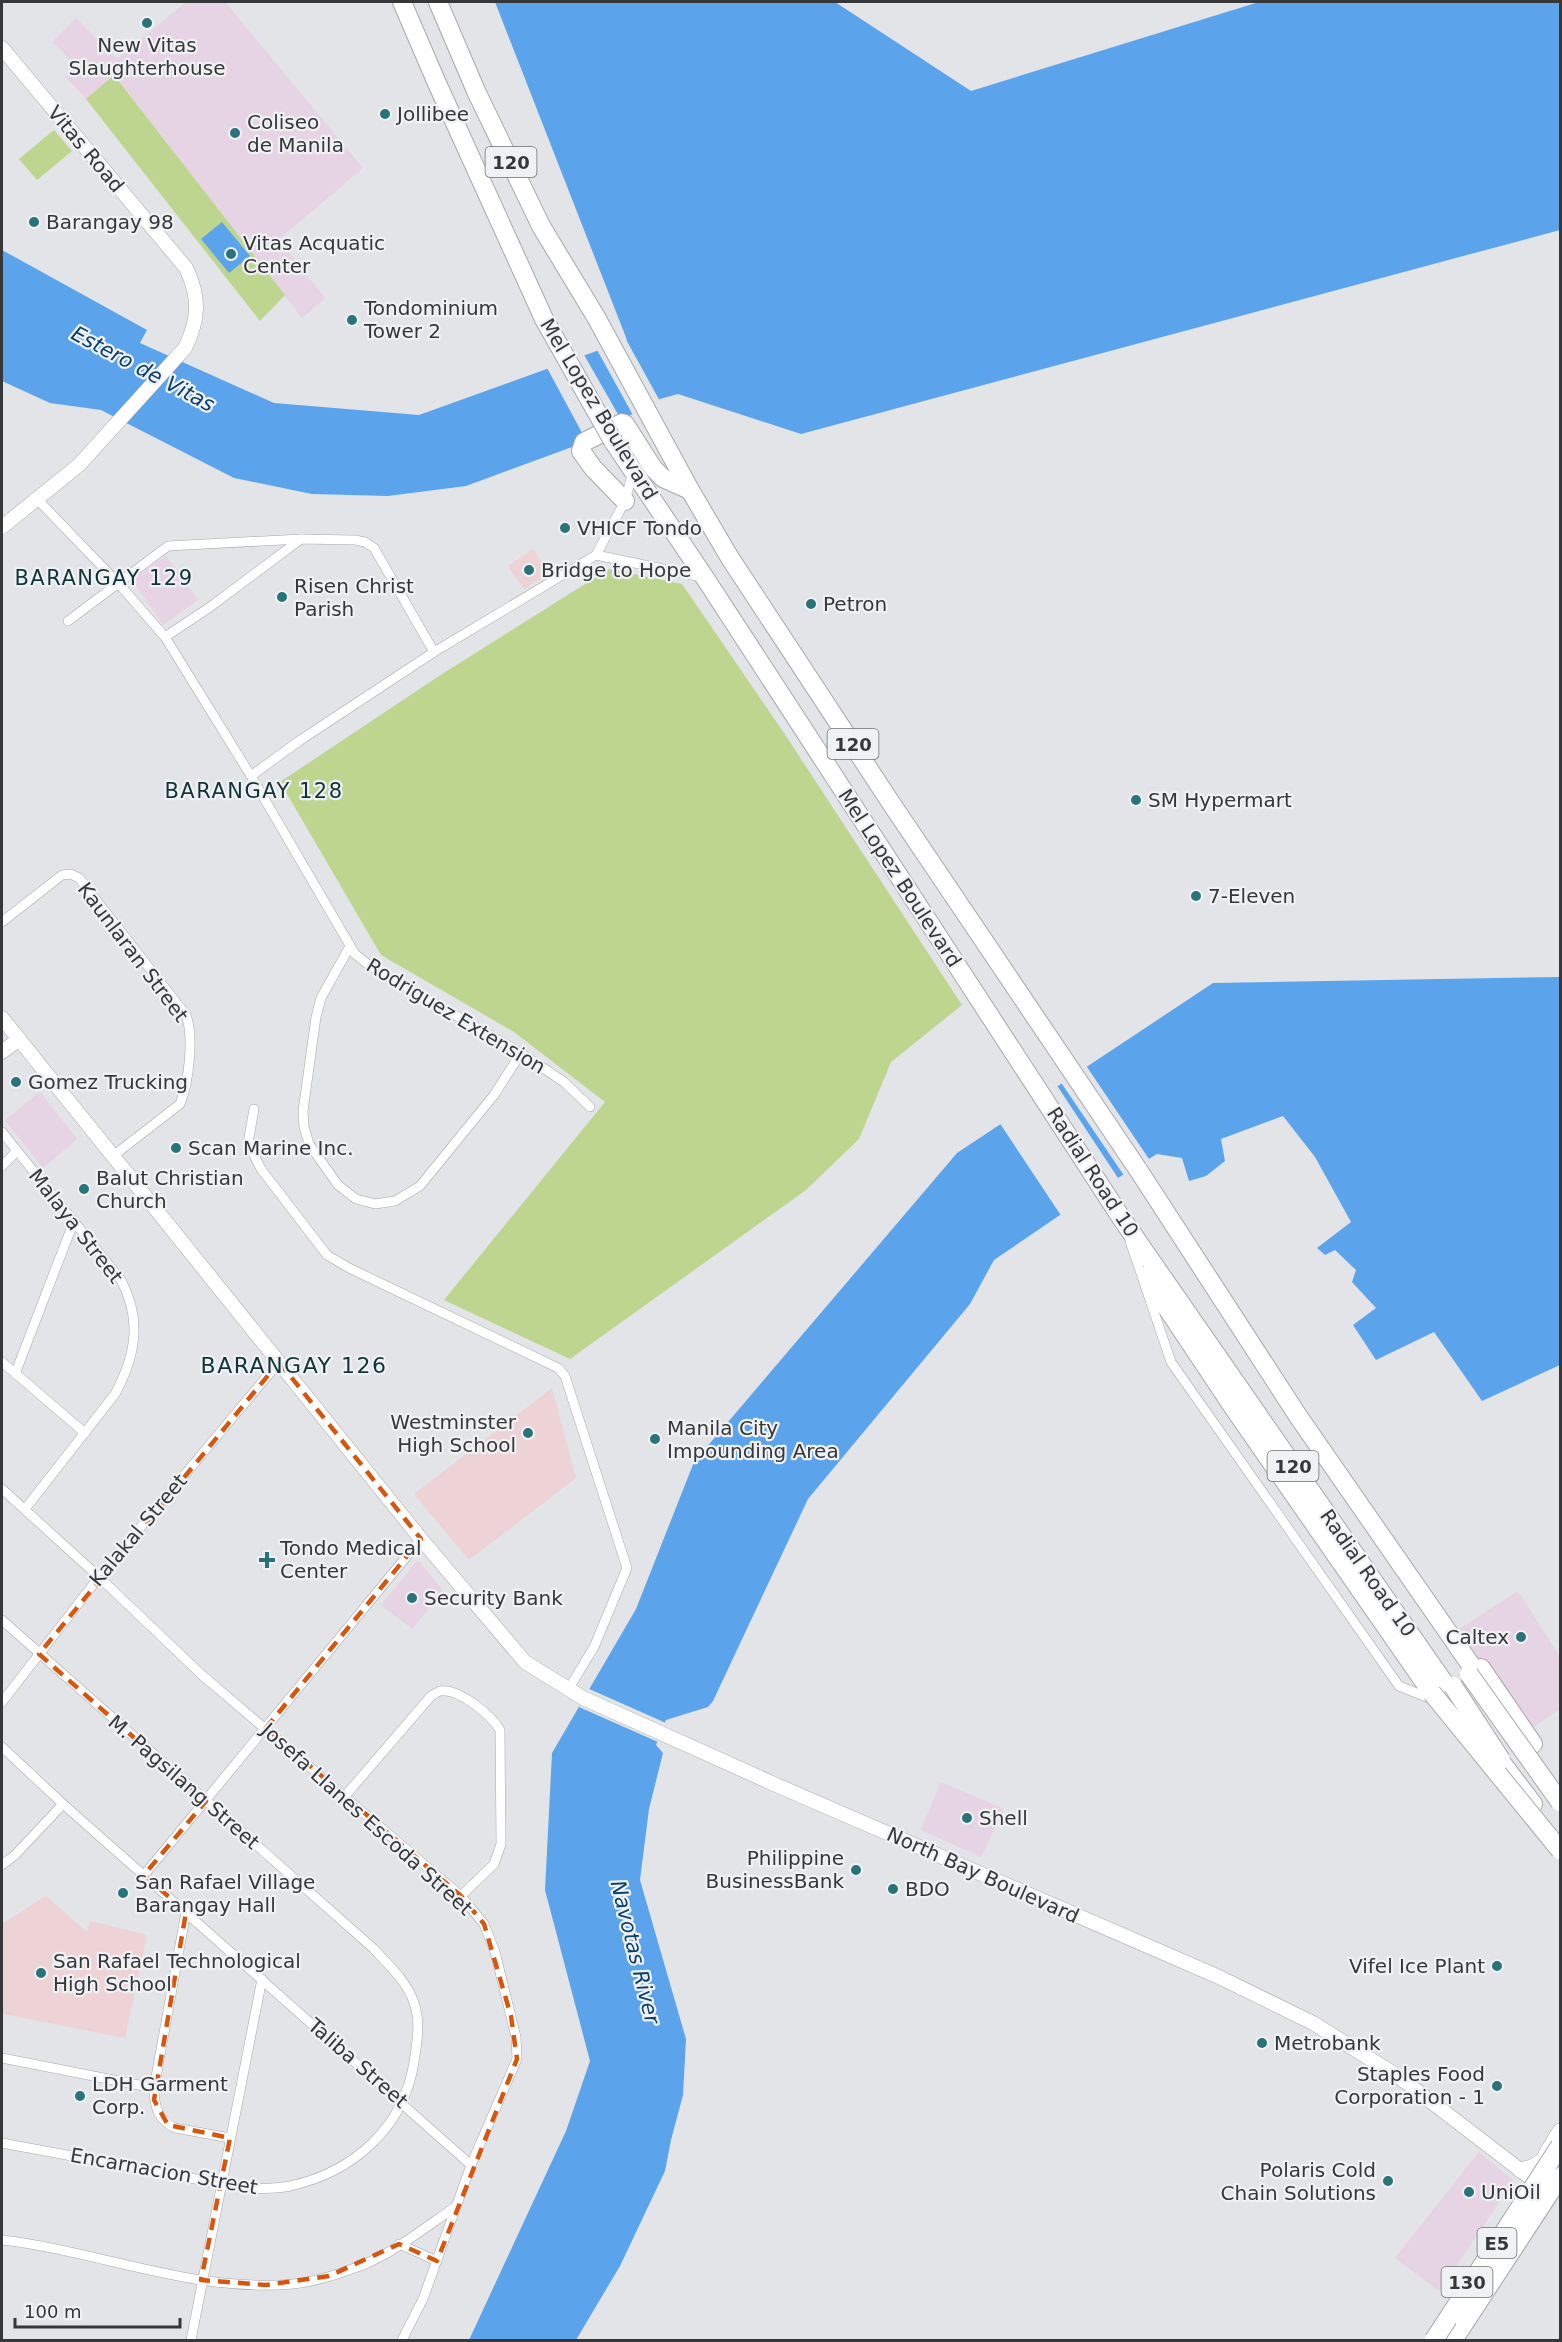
<svg xmlns="http://www.w3.org/2000/svg" width="1562" height="2342" font-family="'DejaVu Sans',sans-serif">
	<style>
		.commercial { fill: #e6d3e3 }
		.education { fill: #edd2d6 }
		.green { fill: #bed58f }
		.water { fill: #5ba4eb }
		.pier { fill: #e2e4e7 }
		.lines { fill: none; stroke-linecap: round; stroke-linejoin: round }
		.street-casing { stroke: #a6a7ab; stroke-width: 10 }
		.secondary-casing { stroke: #a6a7ab; stroke-width: 15 }
		.primary-casing { stroke: #a6a7ab; stroke-width: 16 }
		.highway-casing { stroke: #a6a7ab; stroke-width: 20 }
		.street { stroke: #fff; stroke-width: 9 }
		.secondary { stroke: #fff; stroke-width: 14 }
		.primary { stroke: #fff; stroke-width: 15 }
		.highway { stroke: #fff; stroke-width: 18 }
		.highway-bridge-casing { stroke: #a6a7ab; stroke-width: 20; stroke-linecap: butt }
		.highway-bridge { stroke: #fff; stroke-width: 18 }
		.marked { fill: none; stroke: #d65610; stroke-width: 4.5; stroke-dasharray: 12 8; stroke-linejoin: round }
		.poi-dot { fill: #2a7479; stroke: #eff1f4; stroke-width: 2 }
		.labels { text-anchor: middle; dominant-baseline: central; stroke-width: 4.5; stroke-linejoin: round; paint-order: stroke }
		.shield { fill: #eff1f4; stroke: #6e6f70; stroke-width: 1.5 }
		.shield-label { font-size: 18px; font-weight: bold; fill: #363738 }
		.poi-label { font-size: 20px; fill: #363738; stroke: #eff1f4; text-anchor: start }
		.street-label { font-size: 20px; fill: #363738; stroke: #eff1f4 }
		.water-label { font-size: 21px; font-style: italic; fill: #0a416f; stroke: #eff1f4 }
		.neighbourhood-label { font-size: 21px; letter-spacing: 1.5px; fill: #113437; stroke: #eff1f4 }
		.quarter-label { font-size: 22px; letter-spacing: 1.5px; fill: #113437; stroke: #eff1f4 }
	</style>
	<rect width="100%" height="100%" fill="#e2e4e7"/>
	<!-- commercial -->
	<g class="commercial">
		<polygon points="186,2 225,2 363,168 279,239 325,298 302,318 115,75 86,99 65,76 77,66 52,42 76,18 117,59"/>
		<polygon points="166,556 198,600 163,625 132,580"/>
		<polygon points="40,1092 77,1139 43,1168 5,1120"/>
		<polygon points="418,1560 443,1591 412,1629 381,1605"/>
		<polygon points="1518,1591 1560,1657 1560,1709 1525,1733 1456,1631"/>
		<polygon points="941,1782 1004,1809 981,1857 921,1830"/>
		<polygon points="1479,2152 1514,2181 1439,2291 1395,2258"/>
	</g>
	<!-- education -->
	<g class="education">
		<polygon points="533,549 549,574 524,589 508,566"/>
		<polygon points="552,1388 576,1478 469,1560 414,1494"/>
		<polygon points="46,1896 87,1932 90,1921 147,1935 125,2038 4,2014 2,2016 2,1924"/>
	</g>
	<!-- green -->
	<g class="green">
		<polygon points="114,75 285,295 260,321 86,99"/>
		<polygon points="54,130 72,151 37,180 19,159"/>
		<polygon points="609,569 682,584 784,733 962,1005 891,1062 859,1139 806,1190 570,1359 444,1300 605,1102 514,1032 381,955 280,782 439,676"/>
	</g>
	<!-- water -->
	<g class="water">
		<polygon points="495,2 835,2 971,91 1259,2 1560,2 1560,230 801,434 678,394 660,399 572,447 466,486 388,496 312,494 234,478 101,410 50,403 2,381 2,250 147,330 140,343 274,403 419,415 627,340"/>
		<polygon points="222,222 250,256 229,273 201,239"/>
		<polygon points="1560,977 1560,1365 1482,1401 1434,1332 1376,1360 1353,1325 1376,1308 1352,1282 1356,1270 1335,1250 1325,1255 1317,1248 1351,1222 1315,1157 1283,1116 1221,1139 1225,1161 1206,1176 1189,1181 1182,1158 1157,1154 1082,1200 994,1260 970,1304 808,1499 713,1701 708,1707 666,1720 656,1745 663,1753 649,1809 640,1880 686,2039 683,2095 671,2140 665,2171 620,2266 576,2340 469,2340 566,2131 590,2061 545,1890 552,1753 636,1609 694,1462 957,1153 1213,983"/>
	</g>
	<!-- pier -->
	<g class="pier">
		<polygon points="618,325 661,403 634,417 596,348 623,339"/>
		<polygon points="583,353 623,423 587,442 546,366"/>
		<polygon points="1085,1064 1151,1162 1125,1177 1060,1081"/>
		<polygon points="1056,1084 1120,1181 1062,1217 999,1122"/>
		<polygon points="587,1688 666,1723 658,1742 579,1707"/>
	</g>
	<g class="lines">
		<!-- street casing -->
		<g class="street-casing">
			<g id="street">
				<polyline points="37,499 119,584 165,637 251,776 355,954 370,966 521,1053 564,1082 590,1107"/>
				<polyline points="596,555 702,577"/>
				<polyline points="68,621 168,546 301,539 355,540 365,542 374,548 434,652"/>
				<polyline points="165,637 210,607 301,539"/>
				<polyline points="251,776 299,741 434,652 596,555 625,501 633,472"/>
				<path d="M2,922L62,875L71,874L79,878L186,1015C194,1037 189,1082 180,1104L113,1156"/>
				<polyline points="350,946 321,998 316,1017 303,1111 304,1127 309,1144 338,1185 356,1199 375,1204 395,1201 420,1186 494,1095 521,1053"/>
				<polyline points="254,1109 248,1143 261,1169 327,1255 349,1268 558,1368 565,1376 627,1568 594,1647 568,1690"/>
				<path d="M2,1132L121,1280C142,1320 136,1355 115,1394L25,1509"/>
				<polyline points="2,1166 17,1151"/>
				<polyline points="1130,1241 1171,1362 1399,1686 1434,1700"/>
				<polyline points="2,1362 85,1433"/>
				<polyline points="15,1374 74,1221"/>
				<polyline points="2,1489 99,1577 202,1675 461,1896 484,1924 495,1952 516,2037 517,2059 471,2165 423,2299 402,2340"/>
				<path d="M2,1620L374,1949C389,1966 407,1981 414,2003C421,2022 417,2042 414,2062C404,2127 354,2172 290,2186C277,2189 263,2188 249,2189L2,2143"/>
				<polyline points="2,1702 99,1577 279,1362"/>
				<polyline points="2,1747 63,1804 471,2165"/>
				<path d="M345,1796L431,1696C431,1696 439,1691 440,1691C459,1688 491,1715 500,1730L501,1844L494,1864L461,1896"/>
				<polyline points="2,1865 15,1855 63,1804"/>
				<polyline points="144,1875 421,1539"/>
				<path d="M186,1912L154,2088C154,2106 158,2120 175,2128L230,2138"/>
				<polyline points="2,2058 154,2088"/>
				<path d="M2,2240C98,2251 194,2293 293,2284C316,2282 341,2273 363,2265C396,2251 426,2227 455,2207"/>
				<polyline points="399,2244 437,2261"/>
				<polyline points="191,2340 262,1979"/>
			</g>
		</g>
		<!-- secondary casing -->
		<g class="secondary-casing">
			<g id="secondary">
				<path d="M2,48L186,268C200,297 199,320 185,348L79,465L2,527"/>
				<polyline points="2,1018 421,1539 525,1662 583,1698 774,1784 1219,1977 1313,2023 1399,2077 1528,2176"/>
				<polyline points="2,1052 19,1039"/>
			</g>
		</g>
		<!-- primary casing -->
		<g class="primary-casing">
			<g id="primary">
				<polyline points="1546,2154 1560,2131"/>
				<polyline points="1520,2170 1532,2167 1542,2161"/>
			</g>
		</g>
		<!-- highway casing -->
		<g class="highway-casing">
			<g id="highway">
				<polyline points="402,2 436,81 544,319"/>
				<polyline points="438,2 476,91 541,226 596,317 690,490 730,558 891,803 1139,1171 1298,1416 1484,1684"/>
				<polyline points="613,441 705,578 1122,1219 1458,1703"/>
				<polyline points="625,501 593,468 581,451 584,442 622,423 625,424 653,468 663,478 690,490"/>
				<polyline points="1150,1274 1163,1302 1235,1410 1432,1693"/>
				<polyline points="1481,1668 1533,1744"/>
				<polyline points="1492,1750 1533,1804"/>
				<polyline points="1453,2340 1465,2322"/>
			</g>
		</g>
		<!-- street -->
		<use href="#street" class="street"/>
		<!-- secondary -->
		<use href="#secondary" class="secondary"/>
		<!-- primary -->
		<use href="#primary" class="primary"/>
		<!-- highway -->
		<use href="#highway" class="highway"/>
		<!-- highway-bridge casing -->
		<g class="highway-bridge-casing">
			<g id="highway-bridge">
				<polyline points="544,319 613,441"/>
				<polyline points="1469,1674 1560,1802"/>
				<polyline points="1453,1686 1501,1760"/>
				<polyline points="1432,1693 1560,1850"/>
				<polyline points="1465,2322 1560,2177"/>
				<polyline points="1434,2340 1560,2146"/>
			</g>
		</g>
		<!-- highway-bridge -->
		<use href="#highway-bridge" class="highway-bridge"/>
	</g>
	<!-- marked area -->
	<path class="marked" d="M279,1362L421,1539L266,1728L461,1896L484,1924L511,2016L517,2059L437,2261L399,2244L329,2276L266,2285L201,2280L230,2138L168,2125L154,2100L186,1912L144,1875L206,1801L39,1654Z"/>
	<!-- markers -->
	<g class="poi-dot">
		<circle cx="147" cy="23" r="6"/>
		<circle cx="385" cy="114" r="6"/>
		<circle cx="235" cy="133" r="6"/>
		<circle cx="34" cy="222" r="6"/>
		<circle cx="231" cy="254" r="6"/>
		<circle cx="352" cy="320" r="6"/>
		<circle cx="565" cy="528" r="6"/>
		<circle cx="529" cy="570" r="6"/>
		<circle cx="282" cy="597" r="6"/>
		<circle cx="811" cy="604" r="6"/>
		<circle cx="1136" cy="800" r="6"/>
		<circle cx="1196" cy="896" r="6"/>
		<circle cx="16" cy="1082" r="6"/>
		<circle cx="176" cy="1148" r="6"/>
		<circle cx="84" cy="1189" r="6"/>
		<circle cx="528" cy="1433" r="6"/>
		<circle cx="655" cy="1439" r="6"/>
		<path d="M264 1551h6v6h6v6h-6v6h-6v-6h-6v-6h6z"/>
		<circle cx="412" cy="1598" r="6"/>
		<circle cx="1521" cy="1637" r="6"/>
		<circle cx="967" cy="1818" r="6"/>
		<circle cx="856" cy="1870" r="6"/>
		<circle cx="893" cy="1889" r="6"/>
		<circle cx="123" cy="1893" r="6"/>
		<circle cx="1497" cy="1966" r="6"/>
		<circle cx="41" cy="1973" r="6"/>
		<circle cx="1262" cy="2043" r="6"/>
		<circle cx="1497" cy="2086" r="6"/>
		<circle cx="80" cy="2096" r="6"/>
		<circle cx="1388" cy="2181" r="6"/>
		<circle cx="1469" cy="2192" r="6"/>
	</g>
	<g class="labels">
		<!-- shield labels -->
		<g class="shield">
			<rect x="485.5" y="147" width="51" height="30" rx="4.5"/>
			<rect x="827.5" y="729" width="51" height="30" rx="4.5"/>
			<rect x="1267.5" y="1451" width="51" height="30" rx="4.5"/>
			<rect x="1477.5" y="2228" width="39" height="30" rx="4.5"/>
			<rect x="1441.5" y="2267" width="51" height="30" rx="4.5"/>
		</g>
		<g class="shield-label">
			<text x="511" y="162">120</text>
			<text x="853" y="744">120</text>
			<text x="1293" y="1466">120</text>
			<text x="1497" y="2243">E5</text>
			<text x="1467" y="2282">130</text>
		</g>
		<!-- poi labels -->
		<g class="poi-label">
			<text x="147" y="45" text-anchor="middle">New Vitas<tspan x="147" dy="23">Slaughterhouse</tspan></text>
			<text x="397" y="114">Jollibee</text>
			<text x="247" y="122">Coliseo<tspan x="247" dy="23">de Manila</tspan></text>
			<text x="46" y="222">Barangay 98</text>
			<text x="243" y="243">Vitas Acquatic<tspan x="243" dy="23">Center</tspan></text>
			<text x="364" y="308">Tondominium<tspan x="364" dy="23">Tower 2</tspan></text>
			<text x="577" y="528">VHICF Tondo</text>
			<text x="541" y="570">Bridge to Hope</text>
			<text x="294" y="586">Risen Christ<tspan x="294" dy="23">Parish</tspan></text>
			<text x="823" y="604">Petron</text>
			<text x="1148" y="800">SM Hypermart</text>
			<text x="1208" y="896">7-Eleven</text>
			<text x="28" y="1082">Gomez Trucking</text>
			<text x="188" y="1148">Scan Marine Inc.</text>
			<text x="96" y="1178">Balut Christian<tspan x="96" dy="23">Church</tspan></text>
			<text x="516" y="1422" text-anchor="end">Westminster<tspan x="516" dy="23">High School</tspan></text>
			<text x="667" y="1428">Manila City<tspan x="667" dy="23">Impounding Area</tspan></text>
			<text x="280" y="1548">Tondo Medical<tspan x="280" dy="23">Center</tspan></text>
			<text x="424" y="1598">Security Bank</text>
			<text x="1509" y="1637" text-anchor="end">Caltex</text>
			<text x="979" y="1818">Shell</text>
			<text x="844" y="1858" text-anchor="end">Philippine<tspan x="844" dy="23">BusinessBank</tspan></text>
			<text x="135" y="1882">San Rafael Village<tspan x="135" dy="23">Barangay Hall</tspan></text>
			<text x="905" y="1889">BDO</text>
			<text x="53" y="1961">San Rafael Technological<tspan x="53" dy="23">High School</tspan></text>
			<text x="1485" y="1966" text-anchor="end">Vifel Ice Plant</text>
			<text x="1274" y="2043">Metrobank</text>
			<text x="1485" y="2074" text-anchor="end">Staples Food<tspan x="1485" dy="23">Corporation - 1</tspan></text>
			<text x="92" y="2084">LDH Garment<tspan x="92" dy="23">Corp.</tspan></text>
			<text x="1376" y="2170" text-anchor="end">Polaris Cold<tspan x="1376" dy="23">Chain Solutions</tspan></text>
			<text x="1481" y="2192">UniOil</text>
		</g>
		<!-- street labels -->
		<g class="street-label">
			<text transform="translate(86 149) rotate(50)">Vitas Road</text>
			<text transform="translate(599 409) rotate(59)">Mel Lopez Boulevard</text>
			<text transform="translate(900 878) rotate(57)">Mel Lopez Boulevard</text>
			<text transform="translate(133 952) rotate(53)">Kaunlaran Street</text>
			<text transform="translate(456 1016) rotate(31)">Rodriguez Extension</text>
			<text transform="translate(1093 1172) rotate(57)">Radial Road 10</text>
			<text transform="translate(76 1226) rotate(52)">Malaya Street</text>
			<text transform="translate(138 1530) rotate(-50)">Kalakal Street</text>
			<text transform="translate(1368 1573) rotate(55)">Radial Road 10</text>
			<text transform="translate(184 1782) rotate(41)">M. Pagsilang Street</text>
			<text transform="translate(367 1819) rotate(42)">Josefa Llanes Escoda Street</text>
			<text transform="translate(983 1875) rotate(24)">North Bay Boulevard</text>
			<text transform="translate(358 2063) rotate(41)">Taliba Street</text>
			<text transform="translate(164 2171) rotate(10)">Encarnacion Street</text>
		</g>
		<!-- water labels -->
		<g class="water-label">
			<text transform="translate(143 369) rotate(28)">Estero de Vitas</text>
			<text transform="translate(635 1952) rotate(76)">Navotas River</text>
		</g>
		<!-- neighbourhood labels -->
		<g class="neighbourhood-label">
			<text x="104" y="578">BARANGAY 129</text>
			<text x="254" y="791">BARANGAY 128</text>
		</g>
		<!-- quarter labels -->
		<g class="quarter-label">
			<text x="294" y="1365">BARANGAY 126</text>
		</g>
	</g>
	<!-- border -->
	<rect width="1562" height="2342" fill="none" stroke="#363738" stroke-width="6"/>
	<!-- scale -->
	<path d="M15 2318v9h165v-9" fill="none" stroke="#363738" stroke-width="3"/>
	<text x="24" y="2318" font-size="18" fill="#363738" stroke="#eff1f4" stroke-width="4.5" paint-order="stroke">100 m</text>
</svg>
